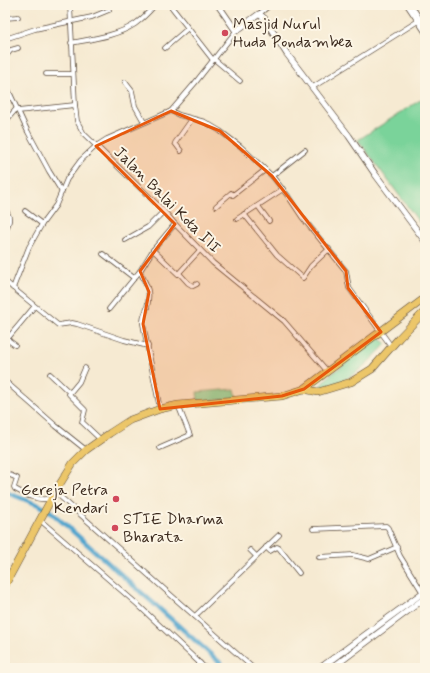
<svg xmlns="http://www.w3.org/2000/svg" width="430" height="673" font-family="Mynerve,sans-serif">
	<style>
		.green { fill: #7ad39a; stroke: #5a7e5c }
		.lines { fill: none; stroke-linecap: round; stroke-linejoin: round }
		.canal { stroke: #52a6ce; stroke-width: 4.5 }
		.minor-casing { stroke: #574739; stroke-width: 5.5 }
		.tertiary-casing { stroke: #574739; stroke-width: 7 }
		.trunk-casing { stroke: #574739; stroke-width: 8 }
		.minor { stroke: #fff; stroke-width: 4 }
		.tertiary { stroke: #fff; stroke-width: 5.5 }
		.trunk { stroke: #ecc669; stroke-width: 7 }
		.marked { fill: #e8590c; fill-opacity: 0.2; stroke: #e8590c; stroke-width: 3; stroke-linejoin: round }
		.poi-dot { fill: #d1495b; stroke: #fcf5e5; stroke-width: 1.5 }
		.labels { text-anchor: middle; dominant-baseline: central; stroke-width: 4; stroke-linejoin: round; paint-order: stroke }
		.poi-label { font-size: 16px; fill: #3b2a1e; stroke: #fcf5e5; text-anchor: start }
		.street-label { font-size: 16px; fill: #3b2a1e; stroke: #fcf5e5 }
	</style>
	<rect width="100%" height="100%" fill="#fcf5e5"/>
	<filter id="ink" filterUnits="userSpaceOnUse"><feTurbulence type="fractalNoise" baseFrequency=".025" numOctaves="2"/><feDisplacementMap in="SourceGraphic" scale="8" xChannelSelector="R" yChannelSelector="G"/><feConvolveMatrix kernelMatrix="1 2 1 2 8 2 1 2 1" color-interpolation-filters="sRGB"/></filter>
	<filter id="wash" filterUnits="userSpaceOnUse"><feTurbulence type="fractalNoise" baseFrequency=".012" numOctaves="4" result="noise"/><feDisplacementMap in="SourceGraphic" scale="16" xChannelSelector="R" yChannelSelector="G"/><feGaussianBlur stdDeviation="0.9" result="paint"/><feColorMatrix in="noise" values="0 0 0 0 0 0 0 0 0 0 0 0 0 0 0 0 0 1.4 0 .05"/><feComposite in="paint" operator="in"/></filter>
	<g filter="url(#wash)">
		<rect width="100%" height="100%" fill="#f6ead2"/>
		<!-- green -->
		<g class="green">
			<polygon points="425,97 425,230 358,140"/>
			<path d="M377,338H380L386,344C369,362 346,387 319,387L328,377Z"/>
			<polygon points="235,389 237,398 198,402 197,392"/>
		</g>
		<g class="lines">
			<!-- canal -->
			<polyline class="canal" points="5,492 39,505 51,512 226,668"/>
		</g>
	</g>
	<g filter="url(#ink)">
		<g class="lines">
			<!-- minor casing -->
			<g class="minor-casing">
				<g id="minor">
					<polyline points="70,5 75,105 77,121 84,134 164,211 175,224 213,263 284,321 328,372"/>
					<polyline points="170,5 213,60"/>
					<polyline points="407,5 425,32"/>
					<polyline points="411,5 425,26"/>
					<polyline points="259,14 270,5"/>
					<polyline points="5,18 18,17"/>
					<polyline points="5,39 35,29 92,17 109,10"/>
					<path d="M71,43C92,39 117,36 135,24C142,19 149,12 155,5"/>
					<polyline points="165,48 187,29"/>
					<polyline points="5,57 11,50 18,48"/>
					<polyline points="214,59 240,81"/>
					<polyline points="46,74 73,74"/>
					<polyline points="125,82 132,91 135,106 144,122"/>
					<polyline points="5,83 28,132 49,171 62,192"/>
					<polyline points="313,87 418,21"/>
					<polyline points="18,111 75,105"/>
					<polyline points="171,111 179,115 205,122 220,131 240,146 272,176 288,196 302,217 346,271 349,288 391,346"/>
					<polyline points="5,122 17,108"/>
					<polyline points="181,151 175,143 192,119"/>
					<polyline points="272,176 305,150"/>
					<polyline points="216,206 231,193 233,195 265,170"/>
					<polyline points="258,206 269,221"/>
					<path d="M5,209C12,219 9,222 5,232"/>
					<polyline points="25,211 42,224"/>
					<polyline points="244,214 277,255 303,278 311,266 329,249"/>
					<polyline points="237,219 283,189"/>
					<polyline points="125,240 148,227 164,211"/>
					<polyline points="153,250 178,274 200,250"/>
					<polyline points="103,254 134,278"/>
					<polyline points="179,273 188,283 193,286 197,284"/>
					<polyline points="5,281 13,288"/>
					<polyline points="109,309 140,271"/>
					<polyline points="15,345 8,340 8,338 34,307"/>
					<polyline points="148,346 124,340 77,324 72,323 58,325 13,288 29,247 42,224 56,205 67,179 81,160 96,146 107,139 171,111 195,83 236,31"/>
					<polyline points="85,368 79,382 69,394 85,410 82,422 100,439"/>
					<polyline points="50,374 69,392"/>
					<polyline points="5,381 56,426 86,450"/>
					<path d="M160,409L143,324C142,318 145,314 147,308C151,290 147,287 140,271L153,250L175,224"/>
					<polyline points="160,448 190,435 178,405"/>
					<path d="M5,473L17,478L14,487L15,489C26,495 39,502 51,498"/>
					<polyline points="55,492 253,668"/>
					<polyline points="40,520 137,604 205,668"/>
					<polyline points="313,529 386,526 388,528 400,556 423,593"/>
					<polyline points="266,547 270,551 277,547 279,548 299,573"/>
					<polyline points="250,550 256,556"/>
					<polyline points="319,557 353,555 369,559 397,547"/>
					<polyline points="195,616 279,535"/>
					<polyline points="196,668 200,663"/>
				</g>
			</g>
			<!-- tertiary casing -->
			<g class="tertiary-casing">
				<g id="tertiary">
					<polyline points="218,5 236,31 259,14 264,18 287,54 349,136 375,174 425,241"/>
					<polyline points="5,664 10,668"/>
					<polyline points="320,668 425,591"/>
					<polyline points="332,668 425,598"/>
				</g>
			</g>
			<!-- trunk casing -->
			<g class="trunk-casing">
				<g id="trunk">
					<polyline points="304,389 425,298"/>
					<polyline points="5,585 55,492 73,463 86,450 110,433 130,420 160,409 178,405 282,396 304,389 318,392 351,382 372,369 399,338 425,311"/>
				</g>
			</g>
			<!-- minor -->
			<use href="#minor" class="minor"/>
			<!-- tertiary -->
			<use href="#tertiary" class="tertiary"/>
			<!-- trunk -->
			<use href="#trunk" class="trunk"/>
		</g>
	</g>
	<!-- marked area -->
	<path class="marked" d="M171,111L220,131L272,176L346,271L348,288L381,332L304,389L282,396L160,409L143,324L149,292L140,271L175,224L96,146Z"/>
	<!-- markers -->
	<g class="poi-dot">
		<circle cx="225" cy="33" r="4"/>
		<circle cx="116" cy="499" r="4"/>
		<circle cx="115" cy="528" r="4"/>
	</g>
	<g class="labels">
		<!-- poi labels -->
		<g class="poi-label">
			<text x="233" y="24">Masjid Nurul<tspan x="233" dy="18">Huda Pondambea</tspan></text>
			<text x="108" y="490" text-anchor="end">Gereja Petra<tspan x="108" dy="18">Kendari</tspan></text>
			<text x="123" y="519">STIE Dharma<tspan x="123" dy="18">Bharata</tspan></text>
		</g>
		<!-- street labels -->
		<g class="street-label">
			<text transform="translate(167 200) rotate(45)">Jalan Balai Kota III</text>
		</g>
	</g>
	<!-- margin -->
	<rect width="430" height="673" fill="none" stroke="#fcf5e5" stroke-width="20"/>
</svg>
